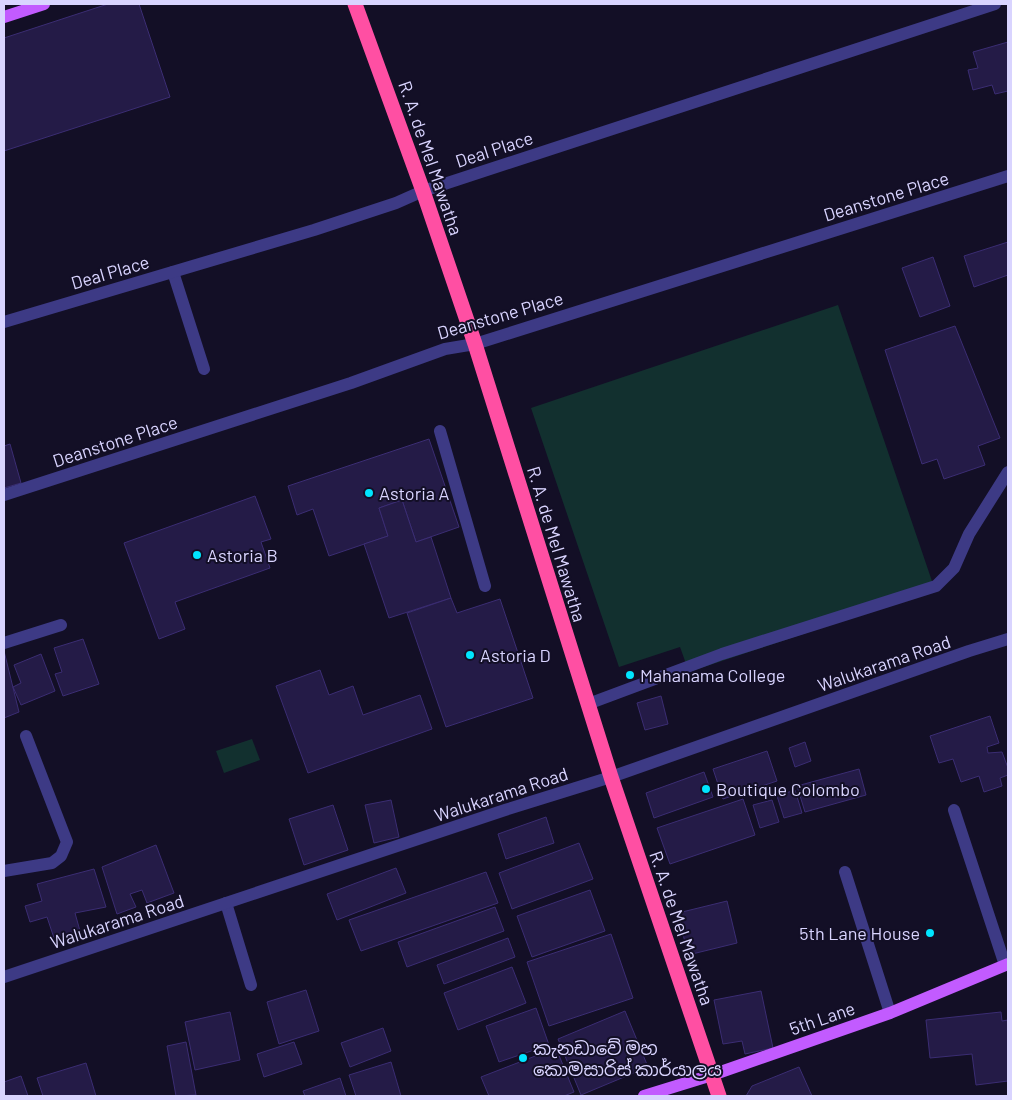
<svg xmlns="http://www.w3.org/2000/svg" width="1012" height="1100" font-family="Barlow,'Noto Sans Sinhala',sans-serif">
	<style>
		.green { fill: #12302f }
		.building { fill: #241b47; stroke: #3b2d73 }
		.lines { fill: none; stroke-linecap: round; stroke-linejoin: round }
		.minor { stroke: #3d3a85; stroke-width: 12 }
		.major { stroke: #c25bff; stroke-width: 12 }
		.highway { stroke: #ff4fa3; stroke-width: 15 }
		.poi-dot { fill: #00e5ff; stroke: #130f26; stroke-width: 2 }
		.labels { text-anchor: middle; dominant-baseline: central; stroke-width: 4; stroke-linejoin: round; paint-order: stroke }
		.street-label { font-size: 18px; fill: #d9d4ff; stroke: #130f26 }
		.poi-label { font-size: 18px; fill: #d9d4ff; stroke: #130f26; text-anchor: start }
	</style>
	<rect width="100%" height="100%" fill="#130f26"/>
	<!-- green -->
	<g class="green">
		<polygon points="838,305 935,590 689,672 680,647 619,667 531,408"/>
		<polygon points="252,739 260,760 224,773 216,751"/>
	</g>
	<!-- building -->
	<g class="building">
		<polygon points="108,4 139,4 170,97 4,151 4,38"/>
		<polygon points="1008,42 1008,91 995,94 992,85 973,90 968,70 978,68 973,52"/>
		<polygon points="1008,242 1008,275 974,287 964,256"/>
		<polygon points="933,257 950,306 920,317 902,268"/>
		<polygon points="955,326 1000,438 978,446 985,465 944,479 937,459 922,464 885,350"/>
		<polygon points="429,439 459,527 416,542 402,500 379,508 388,536 329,556 313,509 297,515 288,486"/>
		<polygon points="10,444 21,483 4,488 4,446"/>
		<polygon points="255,496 271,539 261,542 270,568 175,602 185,629 159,639 124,543"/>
		<polygon points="402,500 416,542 431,537 451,598 389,618 364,544 388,536 379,508"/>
		<polygon points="451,598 457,613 500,599 533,698 446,727 407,613"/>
		<polygon points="83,639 99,684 63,696 55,674 62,672 54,648"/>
		<polygon points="4,651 19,712 4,718"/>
		<polygon points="41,654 55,691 21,705 13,687 21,683 14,665"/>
		<polygon points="320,670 329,695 353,686 363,715 420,695 432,729 308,773 276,686"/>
		<polygon points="661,696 668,724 645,730 637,703"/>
		<polygon points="990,716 999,743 987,747 988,753 1002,752 1008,768 1008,775 1000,778 1002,786 984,792 979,776 961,782 953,759 939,763 930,736"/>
		<polygon points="805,742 811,761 795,767 789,748"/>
		<polygon points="767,751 777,781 723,799 713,769"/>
		<polygon points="859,769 866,795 805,812 797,786"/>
		<polygon points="704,772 713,797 654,818 646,793"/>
		<polygon points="795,790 802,813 784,818 777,796"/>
		<polygon points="743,799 755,835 670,864 657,828"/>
		<polygon points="391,800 399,837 374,843 365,805"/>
		<polygon points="772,800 779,822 760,828 753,805"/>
		<polygon points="333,805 348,850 304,865 289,819"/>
		<polygon points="546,817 554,843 506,859 498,834"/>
		<polygon points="579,843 593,879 512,909 499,873"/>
		<polygon points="156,845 174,893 147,903 142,890 130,894 136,907 117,914 102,867"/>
		<polygon points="396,868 406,893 337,920 327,894"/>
		<polygon points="94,869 106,907 75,913 80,931 54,938 47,917 30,922 25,906 42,901 37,884"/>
		<polygon points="486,872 498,903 361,951 349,920"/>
		<polygon points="590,890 605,931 532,957 517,916"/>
		<polygon points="727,901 737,943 688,955 678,913"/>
		<polygon points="495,907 504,931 407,967 398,942"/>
		<polygon points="611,934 633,998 549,1026 527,962"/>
		<polygon points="508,938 515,957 444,984 437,965"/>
		<polygon points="512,967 526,1003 458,1030 444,993"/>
		<polygon points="306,990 319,1031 279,1044 267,1002"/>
		<polygon points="761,991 773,1048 745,1054 742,1041 723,1044 714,1000"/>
		<polygon points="536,1008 549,1045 499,1062 486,1026"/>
		<polygon points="625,1011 648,1067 581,1095 558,1039"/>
		<polygon points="230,1012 240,1060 195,1070 185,1022"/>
		<polygon points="1001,1012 1002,1021 1008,1020 1008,1081 976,1085 972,1054 930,1058 926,1020"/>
		<polygon points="383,1028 391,1051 350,1067 341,1043"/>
		<polygon points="186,1042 196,1095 176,1096 167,1046"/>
		<polygon points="294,1042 302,1064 264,1077 257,1054"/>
		<polygon points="556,1048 574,1092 564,1096 489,1096 481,1077"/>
		<polygon points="391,1062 401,1096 356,1096 349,1075"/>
		<polygon points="86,1063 96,1096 43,1096 37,1078"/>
		<polygon points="799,1067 812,1096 746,1096 752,1086"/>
		<polygon points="21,1076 28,1096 4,1096 4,1082"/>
		<polygon points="340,1078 346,1096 305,1096 303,1091"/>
	</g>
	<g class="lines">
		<!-- minor -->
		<g class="minor">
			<polyline points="173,272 204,369"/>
			<polyline points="4,322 314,230 396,203 423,191 995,4"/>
			<polyline points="440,431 485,586"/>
			<polyline points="4,495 351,383 445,349 475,344 1008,176"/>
			<polyline points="4,643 61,625"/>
			<polyline points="588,704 722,654 936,586 954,568 969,534 1008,472"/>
			<polyline points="954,810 1005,965"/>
			<polyline points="4,871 52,863 61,856 67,842 26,736"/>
			<polyline points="845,872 890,1013"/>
			<polyline points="226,903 251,985"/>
			<polyline points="4,977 505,810 611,777 969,651 1008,639"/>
		</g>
		<!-- major -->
		<g class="major">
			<polyline points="4,17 44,4"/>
			<polyline points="644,1096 712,1075 890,1013 1008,964"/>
		</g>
		<!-- highway -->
		<polyline class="highway" points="355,4 423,191 475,344 611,777 719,1096"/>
	</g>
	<!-- markers -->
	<g class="poi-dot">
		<circle cx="369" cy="493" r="5"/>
		<circle cx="197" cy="555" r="5"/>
		<circle cx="470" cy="655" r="5"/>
		<circle cx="630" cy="675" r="5"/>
		<circle cx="706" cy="789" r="5"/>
		<circle cx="930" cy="933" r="5"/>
		<circle cx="523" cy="1058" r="5"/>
	</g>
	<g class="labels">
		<!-- street labels -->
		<g class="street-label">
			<text transform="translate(494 149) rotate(-18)">Deal Place</text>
			<text transform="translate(431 158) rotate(71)">R. A. de Mel Mawatha</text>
			<text transform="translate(886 196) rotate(-17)">Deanstone Place</text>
			<text transform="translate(110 272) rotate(-16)">Deal Place</text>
			<text transform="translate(500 315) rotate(-16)">Deanstone Place</text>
			<text transform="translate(115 441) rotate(-18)">Deanstone Place</text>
			<text transform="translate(557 544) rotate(73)">R. A. de Mel Mawatha</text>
			<text transform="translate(884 663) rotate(-19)">Walukarama Road</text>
			<text transform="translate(501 794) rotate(-18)">Walukarama Road</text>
			<text transform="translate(117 921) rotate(-18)">Walukarama Road</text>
			<text transform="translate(682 928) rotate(71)">R. A. de Mel Mawatha</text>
			<text transform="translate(822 1018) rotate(-19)">5th Lane</text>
		</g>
		<!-- poi labels -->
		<g class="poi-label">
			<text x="379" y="493">Astoria A</text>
			<text x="207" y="555">Astoria B</text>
			<text x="480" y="655">Astoria D</text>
			<text x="640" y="675">Mahanama College</text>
			<text x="716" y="789">Boutique Colombo</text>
			<text x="920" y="933" text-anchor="end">5th Lane House</text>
			<text x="533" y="1048">කැනඩාවේ මහ<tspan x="533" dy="21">කොමසාරිස් කාර්යාලය</tspan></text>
		</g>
	</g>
	<!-- border -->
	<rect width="1012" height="1100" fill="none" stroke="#d9d4ff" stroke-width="10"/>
</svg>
